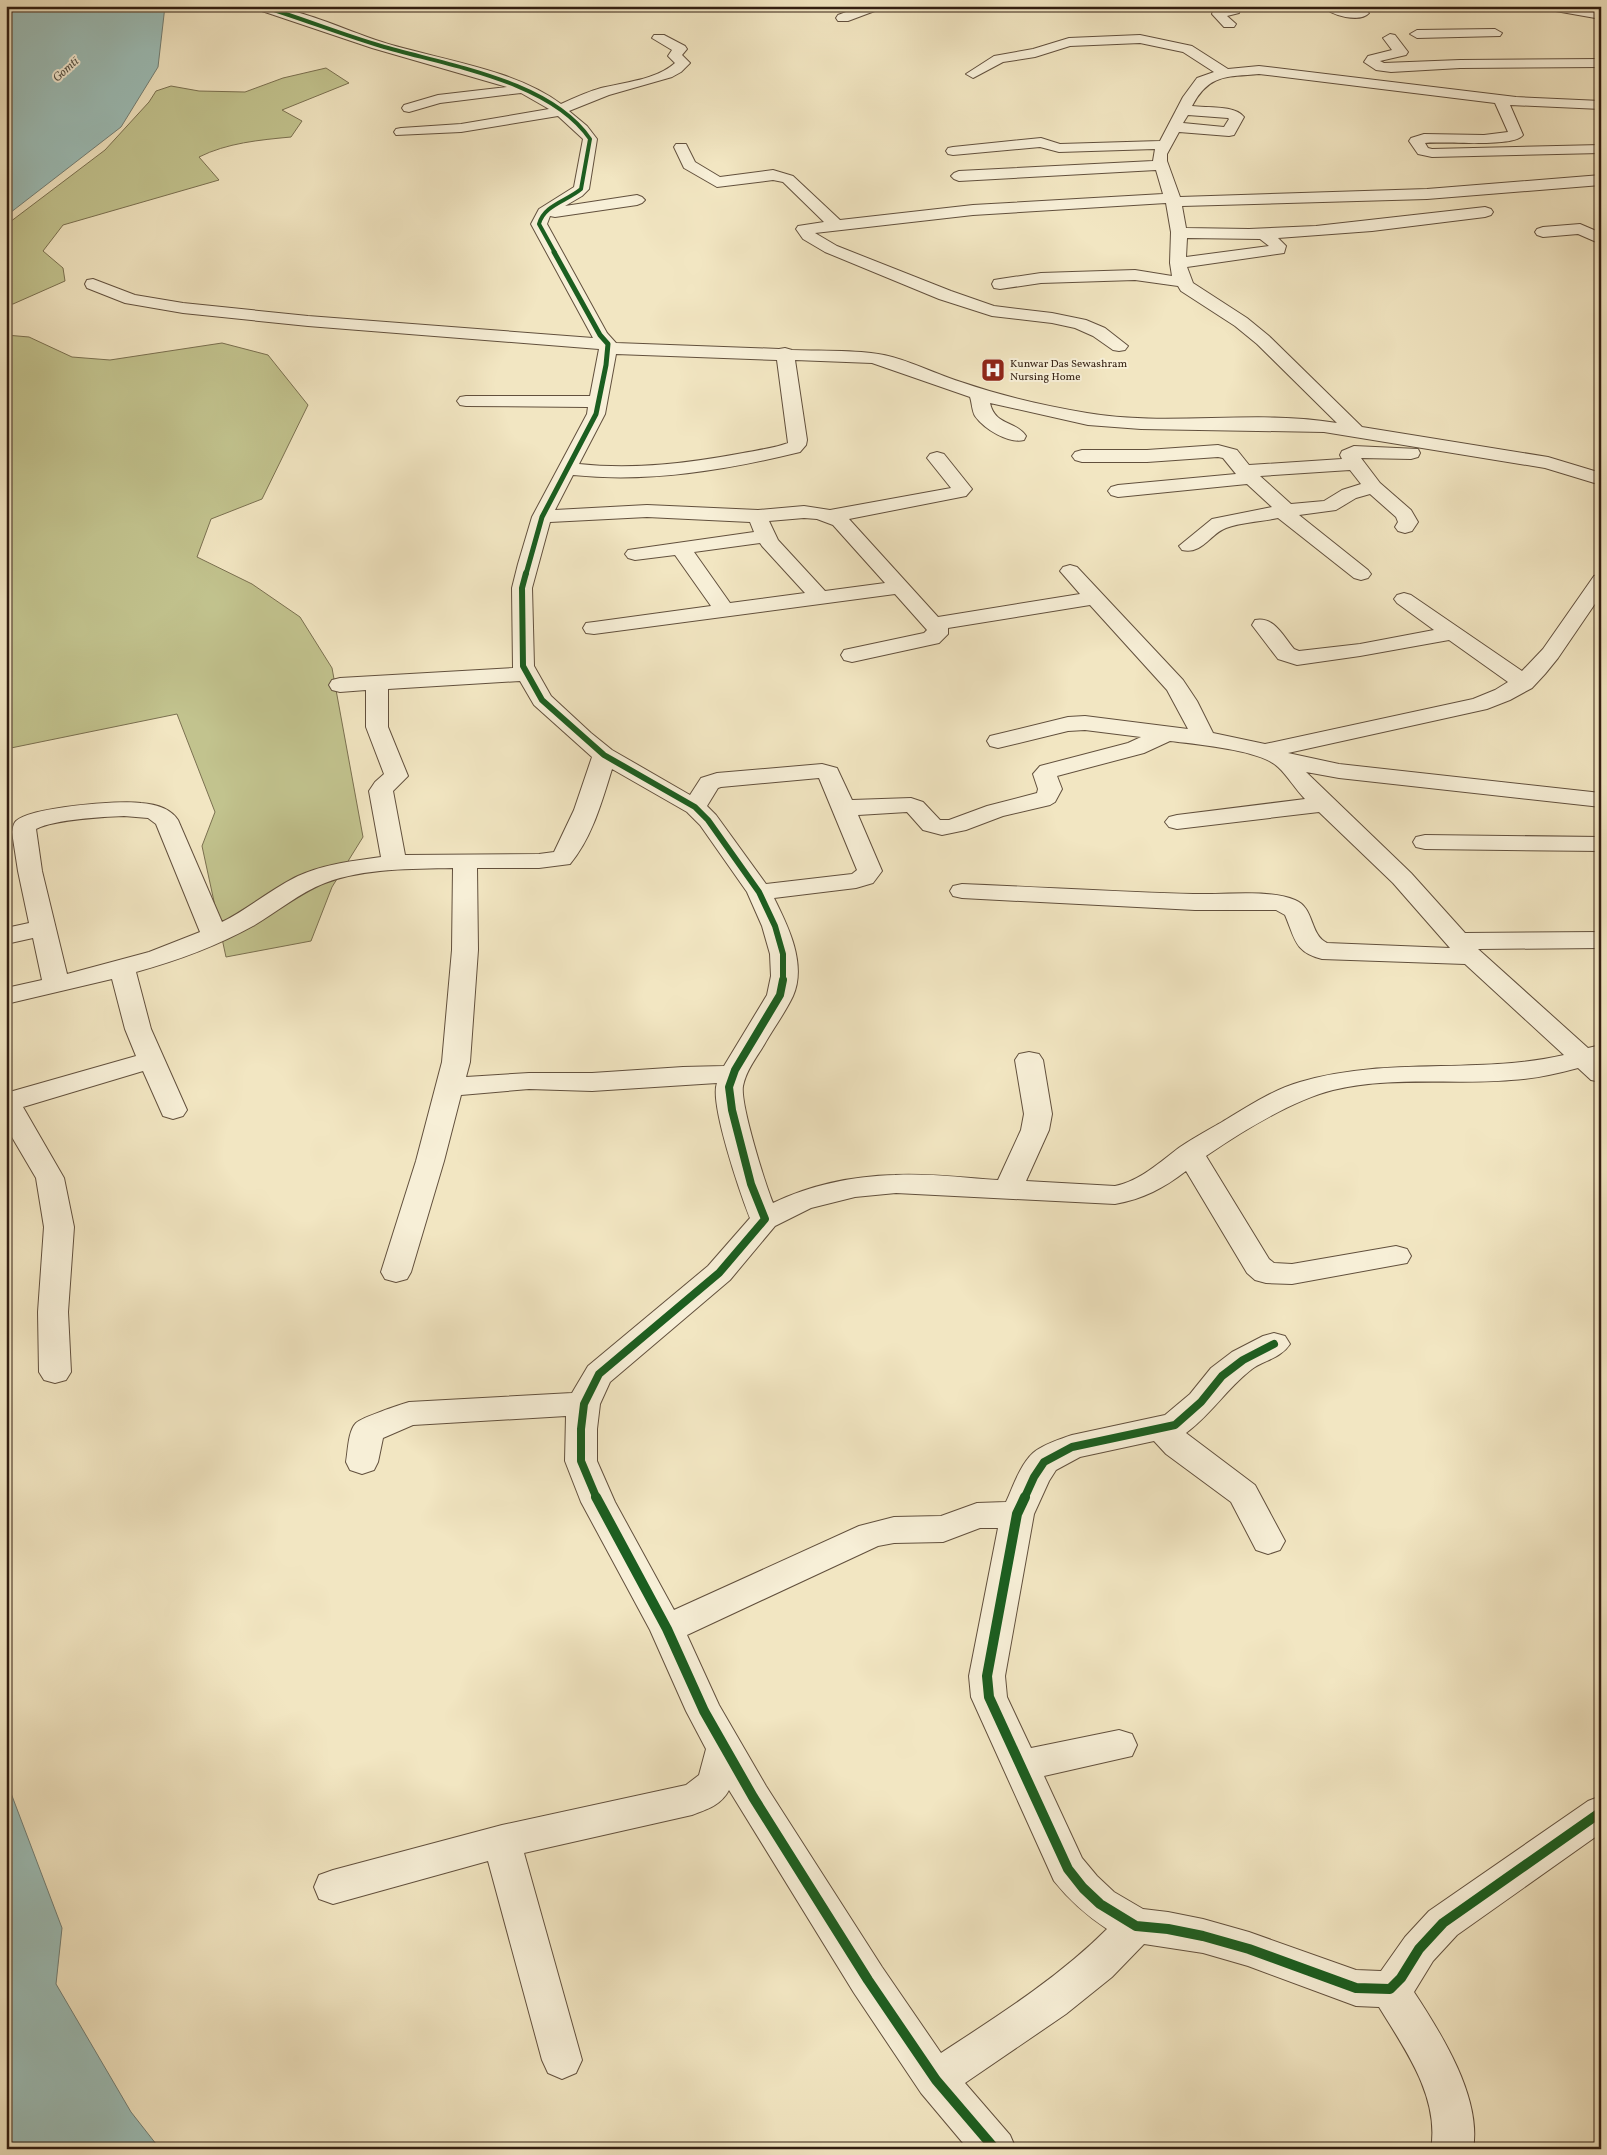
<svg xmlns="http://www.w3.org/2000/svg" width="1607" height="2155" font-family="Vollkorn,serif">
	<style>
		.green { fill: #c2c38e; stroke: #7a7050 }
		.water { fill: #9cbeb8; stroke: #727e75 }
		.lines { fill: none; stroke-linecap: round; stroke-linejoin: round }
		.minor-casing { stroke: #62503d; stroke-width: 2 }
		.minor { fill: #f7efd7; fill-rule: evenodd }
		.cycleway-far4-casing { stroke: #f7efd7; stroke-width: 5.5 }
		.cycleway-far3-casing { stroke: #f7efd7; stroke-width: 7 }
		.cycleway-far2-casing { stroke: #f7efd7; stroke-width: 9 }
		.cycleway-far1-casing { stroke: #f7efd7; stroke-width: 11 }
		.cycleway-casing { stroke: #f7efd7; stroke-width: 13 }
		.cycleway-far4 { stroke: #1b5e20; stroke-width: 4 }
		.cycleway-far3 { stroke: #1b5e20; stroke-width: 5 }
		.cycleway-far2 { stroke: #1b5e20; stroke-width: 6 }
		.cycleway-far1 { stroke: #1b5e20; stroke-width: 8 }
		.cycleway { stroke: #1b5e20; stroke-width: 10 }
		.labels { text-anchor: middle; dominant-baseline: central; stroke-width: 4; stroke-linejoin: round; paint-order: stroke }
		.far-poi-label { font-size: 11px; fill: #321e11; stroke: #f7efd7; text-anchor: start }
		.far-water-label { font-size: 12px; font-style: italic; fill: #524e43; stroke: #f7efd7 }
	</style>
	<rect width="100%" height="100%" fill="#f2e6c2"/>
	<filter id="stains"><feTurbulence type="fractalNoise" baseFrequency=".004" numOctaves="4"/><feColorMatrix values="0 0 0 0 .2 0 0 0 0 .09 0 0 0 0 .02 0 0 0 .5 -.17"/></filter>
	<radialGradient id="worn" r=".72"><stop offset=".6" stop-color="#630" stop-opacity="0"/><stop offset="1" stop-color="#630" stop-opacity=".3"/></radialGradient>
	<!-- green -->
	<g class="green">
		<path d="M326,68L349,83L282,110L302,121L291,137C259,140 227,143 199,157L219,180L63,225L43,251L63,268L65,281L13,304H6V225L105,150L149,102L156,91L171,86L199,91L245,92L283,78Z"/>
		<polygon points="6,335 29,337 72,357 110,360 222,343 268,355 308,405 262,499 211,519 197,557 252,584 300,617 332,668 363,837 332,887 311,941 226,957 202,846 215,812 177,714 6,749"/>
	</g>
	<!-- water -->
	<g class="water">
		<polygon points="6,6 165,6 158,67 121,127 6,216"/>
		<polygon points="6,1780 62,1928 56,1984 131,2112 160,2149 6,2149"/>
	</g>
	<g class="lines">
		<!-- minor casing -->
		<g class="minor-casing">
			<g id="minor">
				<path d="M255,6C298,6 341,29 382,42C438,60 513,68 561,104C574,98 587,92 601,88C625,82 656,80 675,63L668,56L672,50L652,38L654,35H664L685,46L687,49L682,55L690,63L681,72L672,77L609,95L569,111L587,126L597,139L589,189L582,196L565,206L637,195L642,197L645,200L642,203L637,205L555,217L550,216L547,224L607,333L616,343L779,349L785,348L792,350C818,351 845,350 871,353C902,356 932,373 961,382C1002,396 1044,406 1087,413C1169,427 1254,409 1337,423L1257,344L1235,326L1181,291L1178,286L1135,280L1041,283L1000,289L994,288L992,284L994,280L1000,279L1041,273L1135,270L1172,276L1170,263L1171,232L1166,203L973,215L815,233L837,246L951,291L994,306L1052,313L1086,320L1105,328L1128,346L1125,350L1119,351L1113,350L1093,336L1075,328L1052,323L992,316L939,299L825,252L803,239L796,229L798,226L824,222L783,182L773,180L717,187L684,168L674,147L676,144H686L695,162L720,177L773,170L793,176L840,220L973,205L1163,194L1156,170L959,181L954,179L951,176L954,173L959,171L1153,161L1155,149L1059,152L1040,147L953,155L948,154L946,151L948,148L953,147L1041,138L1060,144L1160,141L1183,97L1197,78L1214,72L1183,52L1140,43L1070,46L1035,57L1003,62L973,78L966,74L994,56L1033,49L1069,38L1140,35L1192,46L1228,69L1259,66L1516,97L1601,101V109L1510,105L1523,135C1514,148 1443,141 1425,143L1428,148L1432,149L1601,145V153L1432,157L1418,154L1409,141L1411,138L1424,134L1484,135L1508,132L1495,103L1259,74C1226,77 1209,74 1192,106C1207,108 1235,105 1244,117L1234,135L1229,136L1179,132L1167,154V161L1180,197L1427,189L1601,175V185L1427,199L1182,206L1186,228L1249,229L1316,226L1485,207L1491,209L1493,212L1491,215L1485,217L1372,231L1278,238L1286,246L1284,253L1187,267L1193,283L1247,318L1269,336L1362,427L1548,457L1601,473V485L1545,468L1324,432L1141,429L1088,425L990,403C995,426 1015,420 1026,436L1024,440C1009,444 984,429 975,416C972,411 972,403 970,397L872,363L795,360L807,440L806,445L800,452C726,470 650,483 573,475L555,510L647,505L758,510L804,506L830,510L951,488L927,458L930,454L937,452L944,454L972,489L966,496L849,519L938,617L1080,594L1060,571L1063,567L1070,565L1077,567L1183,680L1197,701L1213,733L1265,744L1473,699L1495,690L1508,682L1449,640L1360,656L1297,665L1278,659L1252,625L1255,620C1274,616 1283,636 1294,649L1299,651L1360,644L1434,630L1397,603L1394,599L1397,595L1404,593L1411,595L1522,671L1543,649L1594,576L1601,574V595L1558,658L1545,674L1532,688L1510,700L1487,709L1288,753L1339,764L1601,793V807L1339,778L1306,772L1411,873L1465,933L1601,932V948L1478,949L1588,1048L1601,1045V1082L1591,1080L1578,1068C1556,1074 1534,1079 1511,1080C1452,1085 1391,1076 1333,1090C1293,1100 1241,1132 1206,1156L1269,1259L1274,1263L1292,1264L1396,1246L1407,1249L1411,1256L1407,1263L1292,1284L1266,1283L1255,1280L1247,1273L1186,1171C1164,1188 1143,1199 1115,1204L896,1193L855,1197L811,1208L775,1226L730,1280L610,1382L600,1404L597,1429V1461L615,1502L674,1610L859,1526L894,1517L941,1516L977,1503L1006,1502C1013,1487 1020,1465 1033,1453C1042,1445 1060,1439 1072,1435L1165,1415L1190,1394L1211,1368L1232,1352L1263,1336L1274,1333L1285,1336L1290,1344C1281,1358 1265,1360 1252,1369C1227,1388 1211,1415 1186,1433L1255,1485L1285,1541L1280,1550L1268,1554L1256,1550L1231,1502L1166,1454L1154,1441L1080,1457L1056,1470L1049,1481L1034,1514L1005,1676L1007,1697L1031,1748L1119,1730L1132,1734L1137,1745L1132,1756L1044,1776L1082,1858L1097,1876L1114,1892L1143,1909L1168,1912L1203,1919L1249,1932L1356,1970L1381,1971L1405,1937L1429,1911L1588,1801L1601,1796V1833L1457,1935L1433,1961L1414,1992C1441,2033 1482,2098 1473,2149H1431C1440,2097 1404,2048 1379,2007L1356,2006L1248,1966L1203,1953L1144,1944L1112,1977L1066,2014L965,2083L1010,2135L1016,2149H968L921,2093L854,1993L729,1790C721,1805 708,1809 692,1815L524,1853L582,2060L576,2073L562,2079L548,2073L542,2060L488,1861L333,1904L319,1899L314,1887L319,1875L333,1870L502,1825L686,1785L699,1775L706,1749L686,1711L650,1630L581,1502L565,1461L566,1416L413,1425L383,1438L378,1462L374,1470L362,1474L350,1470L346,1462C348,1451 348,1431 356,1423C363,1417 399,1405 409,1402L572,1393L588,1366L708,1266L750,1218C741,1195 709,1103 717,1083L592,1091L529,1089L461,1095L444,1161L411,1272L407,1279L396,1282L385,1279L381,1272L416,1161L442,1062L452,950L453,868C411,869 364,868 325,883C299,893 277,912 253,926C217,946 176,961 136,972L151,1029L187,1110L183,1116L173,1119L163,1116L143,1071L23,1107L64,1178L74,1227L68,1312L71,1372L66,1380L55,1383L44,1380L39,1372L38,1312L44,1227L36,1178L6,1127V1093L136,1056L125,1029L112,979L6,1004V988L42,980L33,938L6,944V928L29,923L18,871L12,832C13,828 13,824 16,821C31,807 119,800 141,803C155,804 170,808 178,820L222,922C248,909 271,889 298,876C324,864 353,861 381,857L369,791L375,782L384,774L366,727V690L340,692L332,690L329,685L332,680L340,678L513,668L512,588L518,564L532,517L587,414L588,407L466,406L460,405L457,401L460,397L466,396H590L599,349L308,326L183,313L125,303L87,288L85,284L87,280L93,279L135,295L183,303L308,316L593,338L531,224L539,209L574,187L583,139L558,116L461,132L396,135L394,132L396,129L401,128L461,124L549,109L521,93L440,103L409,112L404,111L402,108L404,105L438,95L507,87L372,48L256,9ZM1188,115L1228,118L1229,119L1224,127L1183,123ZM1187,238L1260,239L1269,246L1186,257ZM616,354L777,360L788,443C775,448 758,450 743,453C689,463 635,470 579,464L605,414ZM647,517L750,522L754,532L628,550L625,554L628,558L635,560L675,555L711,606L594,622L586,623L583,628L586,633L594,634L895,594L927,630L924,633L844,650L841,655L844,660L852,662L939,643L948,634V628L1090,605L1167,690L1188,729L1085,716L1068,717L990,736L987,741L990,746L998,748L1068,731L1085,730L1141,737L1128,743L1040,766L1033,774L1038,789L1037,793L987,806L949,820H940L923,802L911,798L852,800L837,768L822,764L717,773L701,778L690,795L612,750L591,733L551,696L534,666L532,588L550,522ZM804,518L817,519L833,525L885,583L825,591L778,540L769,521ZM760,543L762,546L805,593L730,603L694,552ZM520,681L534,705L592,757L574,810L555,850L554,852L539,854L405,855L393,791L408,776L388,727V689ZM1170,741C1195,744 1261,750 1278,767C1288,776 1295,789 1305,799L1177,815L1169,817L1165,822L1169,827L1177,829L1319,812L1393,883L1450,948L1327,943C1309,934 1315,908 1295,900C1269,889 1223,895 1193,894C1116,892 1039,887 962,884L953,886L950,891L953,896L962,898L1195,910H1276L1285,915C1295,938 1294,952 1322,959L1465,964L1564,1055C1477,1075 1386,1056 1300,1082C1272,1090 1247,1107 1222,1122C1208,1130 1193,1138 1180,1147C1160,1162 1140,1181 1115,1186L1026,1181L1049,1130L1052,1114L1043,1060L1039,1054L1029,1052L1019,1054L1015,1060L1024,1114L1021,1130L998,1180C964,1178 929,1173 895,1175C854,1176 810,1185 773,1203C765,1183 740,1104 743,1086C746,1071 756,1058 764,1045C773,1029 785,1013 793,996C807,964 788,926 774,898L856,888L873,883L882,871L858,815L907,812L923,830L942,835L966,830L1003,816L1050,805L1055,802L1062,789L1057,776L1144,753ZM612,769L687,812L700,825L747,892L762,926L770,954L771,976L767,995L724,1066L683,1067L592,1073H529L466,1077L470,1062L478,950L477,868H539L570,864C592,838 602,801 612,769ZM819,778L857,870L852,874L766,884L716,815L707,806L718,788L721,787ZM124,816L148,818L156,824L200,932L149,952L67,974L42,871L36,829C56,819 101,817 124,816ZM980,1528H998L969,1676L971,1697L1054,1881C1070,1901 1086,1915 1107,1929C1058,1978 999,2015 941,2053L882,1967L766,1786L719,1705L687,1635L878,1546L894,1543L943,1542Z"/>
				<polygon points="862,6 881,6 880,9 848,21 838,21 836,18 838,15"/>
				<polygon points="1226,6 1239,6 1240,10 1239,13 1227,16 1236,24 1234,27 1224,27 1212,14 1213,11 1227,8"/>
				<path d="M1323,6L1363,9L1369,13C1360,23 1331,16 1323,6Z"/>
				<polygon points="1544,6 1573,6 1601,11 1601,19 1550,10"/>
				<polygon points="1495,29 1502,33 1500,36 1417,38 1410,34 1417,30"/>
				<polygon points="1390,34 1395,35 1408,52 1406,55 1380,61 1384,63 1460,60 1601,59 1601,67 1460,68 1391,72 1376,70 1364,62 1368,56 1392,50 1383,38"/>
				<polygon points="1580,224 1601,233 1601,244 1578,234 1543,237 1537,235 1535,232 1537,229 1543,227"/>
				<path d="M1218,445L1237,450L1249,465L1342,459L1340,455L1342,451L1354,446L1418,449L1420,453L1418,457L1411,459L1361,458L1380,483L1411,510L1418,522L1412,531L1405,533L1398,531L1395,527L1398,522L1396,517L1370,494L1356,498L1336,510L1299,515L1368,570L1371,574L1368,578L1361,580L1354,578L1278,518C1261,522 1242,522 1226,528C1210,534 1202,555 1182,550L1179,546L1212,519L1272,507L1247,484L1118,497L1111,495L1108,491L1111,487L1118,485L1236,474L1223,458L1218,457L1147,462H1082L1075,460L1072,456L1075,452L1082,450H1147ZM1350,470L1361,484L1342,490L1324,501L1291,504L1260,476Z"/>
				<polygon points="1425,835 1601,837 1601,851 1425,849 1416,847 1413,842 1416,837"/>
			</g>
		</g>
		<!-- minor -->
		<use href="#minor" class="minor"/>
		<!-- cycleway-far4 casing -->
		<g class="cycleway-far4-casing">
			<path id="cycleway-far4" d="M261,6C301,18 340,34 381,46C445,65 550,80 590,139L581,189C567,201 544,205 539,224L555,253"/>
		</g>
		<!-- cycleway-far3 casing -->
		<g class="cycleway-far3-casing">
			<polyline id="cycleway-far3" points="526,574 542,517 596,414 606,365 608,344 600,335 554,252"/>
		</g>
		<!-- cycleway-far2 casing -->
		<g class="cycleway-far2-casing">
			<polyline id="cycleway-far2" points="526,573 522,588 523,666 542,700 604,755 695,807 708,820 759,892 775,926 783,954 783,981"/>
		</g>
		<!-- cycleway-far1 casing -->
		<g class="cycleway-far1-casing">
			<g id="cycleway-far1">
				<polyline points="597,1499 581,1461 581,1429 584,1404 599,1374 719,1273 765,1219 751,1184 732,1110 729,1087 735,1070 780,995 783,980"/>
				<polyline points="1024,1499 1034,1477 1044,1462 1072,1447 1175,1425 1201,1402 1222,1376 1243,1360 1274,1344"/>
			</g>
		</g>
		<!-- cycleway casing -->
		<g class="cycleway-casing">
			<g id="cycleway">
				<polyline points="596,1497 667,1629 704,1711 753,1797 868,1980 936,2080 995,2149"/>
				<polyline points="1025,1497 1017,1514 987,1676 989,1697 1068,1869 1083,1888 1100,1904 1136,1926 1168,1929 1203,1936 1249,1949 1356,1988 1390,1989 1401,1978 1419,1949 1443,1923 1601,1812"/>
			</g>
		</g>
		<!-- cycleway-far4 -->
		<use href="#cycleway-far4" class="cycleway-far4"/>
		<!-- cycleway-far3 -->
		<use href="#cycleway-far3" class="cycleway-far3"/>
		<!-- cycleway-far2 -->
		<use href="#cycleway-far2" class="cycleway-far2"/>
		<!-- cycleway-far1 -->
		<use href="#cycleway-far1" class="cycleway-far1"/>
		<!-- cycleway -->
		<use href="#cycleway" class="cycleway"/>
	</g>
	<!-- icons -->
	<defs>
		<g id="hospital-square" transform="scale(1.25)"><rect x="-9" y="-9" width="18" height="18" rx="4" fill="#8f2418" stroke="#f7efd7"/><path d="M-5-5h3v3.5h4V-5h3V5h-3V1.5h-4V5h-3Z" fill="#fff"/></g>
	</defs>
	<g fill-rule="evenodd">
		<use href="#hospital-square" x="993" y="370"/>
	</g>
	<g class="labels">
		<!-- far-poi labels -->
		<g class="far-poi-label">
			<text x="1010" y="364">Kunwar Das Sewashram<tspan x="1010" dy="13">Nursing Home</tspan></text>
		</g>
		<!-- far-water labels -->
		<g class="far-water-label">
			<text transform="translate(66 70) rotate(-42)">Gomtī</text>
		</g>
	</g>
	<!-- margin -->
	<rect width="1607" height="2155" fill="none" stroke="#f2e6c2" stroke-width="25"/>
	<rect x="8" y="8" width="1592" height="2140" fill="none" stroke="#321e11" stroke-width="2.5"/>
	<rect x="12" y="12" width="1582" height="2130" fill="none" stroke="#321e11"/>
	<rect width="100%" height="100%" filter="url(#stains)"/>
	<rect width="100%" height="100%" fill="url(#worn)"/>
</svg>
